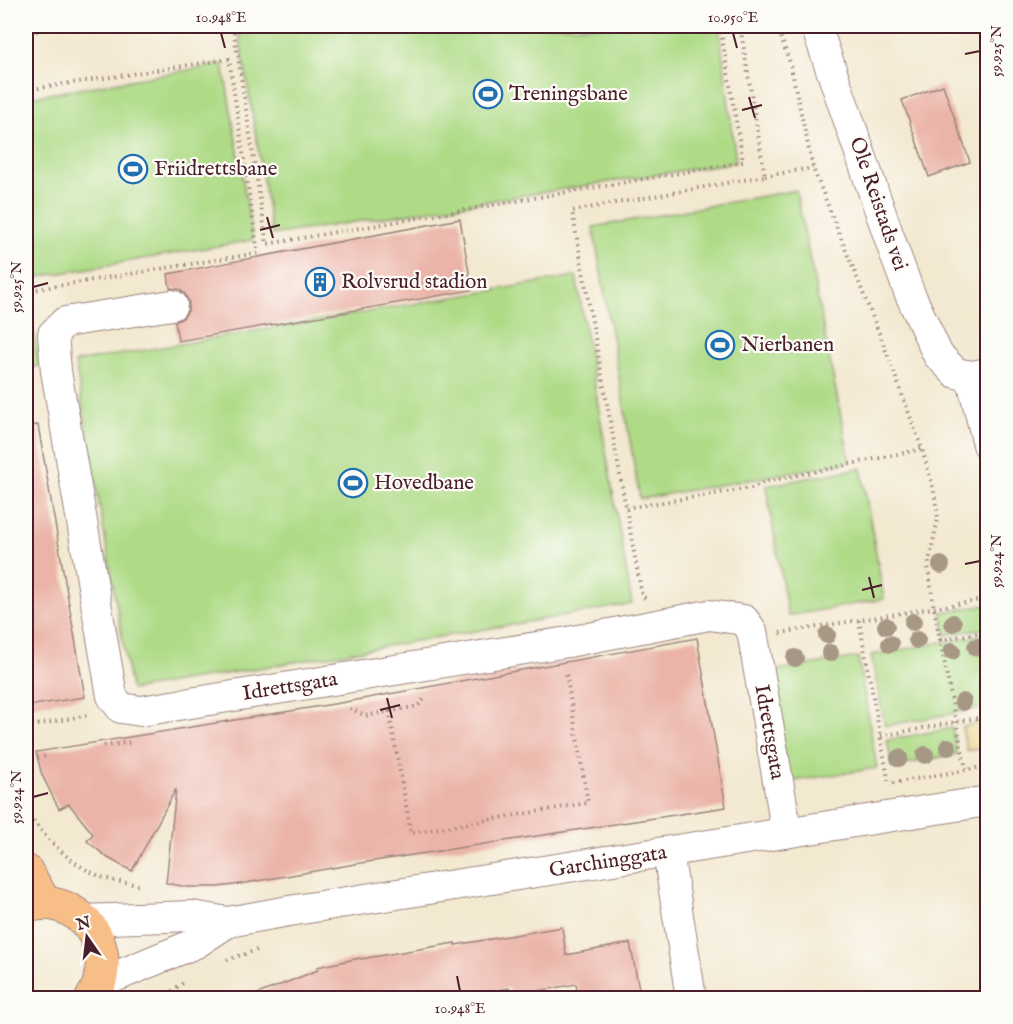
<svg xmlns="http://www.w3.org/2000/svg" width="1013" height="1024" font-family="'IM FELL English',serif">
	<style>
		.green { fill: #afdb87; stroke: #7c7d59; stroke-width: 1.5 }
		.sand { fill: #eeda9e; stroke: #9c7c64; stroke-width: 1.5 }
		.building { fill: #ebb4a8 }
		.lines { fill: none; stroke-linecap: round; stroke-linejoin: round }
		.minor-casing { stroke: #9e847e; stroke-width: 32 }
		.major-casing { stroke: #9e847e; stroke-width: 35 }
		.path { stroke: #9e847e; stroke-width: 4; stroke-dasharray: 1.5 4.5; stroke-linecap: butt }
		.minor { stroke: #fff; stroke-width: 30 }
		.major { stroke: #f7be88; stroke-width: 33 }
		.tree { fill: #a79885 }
		.ticks { fill: none; stroke: #4a1f2b; stroke-width: 2 }
		.labels { text-anchor: middle; dominant-baseline: central; stroke-width: 4.5; stroke-linejoin: round; paint-order: stroke }
		.poi-label { font-size: 21px; fill: #4a1f2b; stroke: #fdfcf7; text-anchor: start }
		.street-label { font-size: 21px; fill: #4a1f2b; stroke: #fdfcf7 }
		.neatline { fill: none; stroke: #4a1f2b; stroke-width: 2 }
		.ticks-label { font-size: 15px; text-anchor: middle; fill: #4a1f2b }
	</style>
	<rect width="100%" height="100%" fill="#fdfcf7"/>
	<filter id="ink" filterUnits="userSpaceOnUse"><feTurbulence type="fractalNoise" baseFrequency=".0167" numOctaves="2"/><feDisplacementMap in="SourceGraphic" scale="12" xChannelSelector="R" yChannelSelector="G"/><feConvolveMatrix kernelMatrix="1 2 1 2 8 2 1 2 1" color-interpolation-filters="sRGB"/></filter>
	<filter id="wash" filterUnits="userSpaceOnUse"><feTurbulence type="fractalNoise" baseFrequency=".008" numOctaves="4" result="noise"/><feDisplacementMap in="SourceGraphic" scale="24" xChannelSelector="R" yChannelSelector="G"/><feGaussianBlur stdDeviation="1.35" result="paint"/><feColorMatrix in="noise" values="0 0 0 0 0 0 0 0 0 0 0 0 0 0 0 0 0 1.4 0 .05"/><feComposite in="paint" operator="in"/></filter>
	<g filter="url(#wash)">
		<rect width="100%" height="100%" fill="#f3e8d0"/>
		<!-- green -->
		<g class="green">
			<polygon points="238,26 719,26 736,162 272,235"/>
			<polygon points="223,64 253,240 26,279 26,98"/>
			<polygon points="796,190 850,462 640,499 593,227"/>
			<polygon points="576,276 632,604 131,690 75,362"/>
			<polygon points="26,299 28,299 40,366 26,368"/>
			<polygon points="861,468 884,599 788,616 766,486"/>
			<polygon points="987,605 987,628 946,635 941,612"/>
			<polygon points="987,634 987,707 885,726 871,655"/>
			<polygon points="858,657 877,768 788,782 769,671"/>
			<polygon points="952,728 957,754 892,767 887,740"/>
		</g>
		<!-- sand -->
		<polygon class="sand" points="987,721 987,747 967,751 962,727"/>
		<g id="blocks">
			<!-- building -->
			<g class="building">
				<polygon points="943,85 970,162 929,177 902,100"/>
				<polygon points="460,219 472,290 178,341 175,322 183,318 188,311 189,303 185,294 179,289 170,288 168,274"/>
				<polygon points="38,425 85,697 28,706 26,689 26,426"/>
				<polygon points="697,638 726,807 367,862 234,885 217,887 187,887 166,883 176,789 132,871 108,858 87,841 93,834 69,804 59,809 42,775 36,752 340,703"/>
				<polygon points="562,927 566,955 630,943 641,999 579,999 576,984 511,996 509,988 444,999 250,999 250,997 318,970 317,967 360,958 361,959 455,943 455,945"/>
			</g>
		</g>
	</g>
	<g filter="url(#ink)">
		<use href="#blocks" fill-opacity="0" stroke="#9e847e" stroke-width="1.5"/>
		<g class="lines">
			<!-- minor casing -->
			<g class="minor-casing">
				<g id="minor">
					<polyline points="816,26 895,254 909,292 938,355 956,373 971,376 988,373"/>
					<polyline points="172,305 65,322 53,334 56,371 112,696 121,708 141,711 568,642 709,615 744,620 752,631 782,804 786,833"/>
					<polyline points="971,376 988,444"/>
					<polyline points="668,852 691,998"/>
					<polyline points="84,920 192,916 228,922 289,911 988,801"/>
					<polyline points="100,983 196,943 228,922"/>
				</g>
			</g>
			<!-- major casing -->
			<g class="major-casing">
				<g id="major">
					<polyline points="26,871 45,903"/>
					<path d="M26,906C35,904 44,902 53,904C96,913 116,962 92,998"/>
				</g>
			</g>
			<!-- path -->
			<g class="path">
				<polyline points="233,26 267,244 743,162 720,26"/>
				<polyline points="777,26 790,63 813,168 885,348 922,449 934,491 938,518 928,566 934,609 956,722 966,769"/>
				<polyline points="26,39 44,26"/>
				<polyline points="26,90 229,59 258,253 26,291"/>
				<polyline points="765,176 813,168"/>
				<polyline points="626,508 751,488 765,482 922,449"/>
				<polyline points="645,598 642,596 572,211 765,176 740,26"/>
				<polyline points="859,620 889,784"/>
				<polyline points="780,633 988,599"/>
				<polyline points="940,640 983,632 988,649"/>
				<polyline points="350,708 365,716 418,706 426,697"/>
				<polyline points="389,711 411,833 588,803 566,673"/>
				<polyline points="26,727 88,715"/>
				<polyline points="881,736 988,716"/>
				<polyline points="104,746 133,742"/>
				<polyline points="26,761 47,756"/>
				<polyline points="893,783 988,766"/>
				<path d="M26,811C48,841 69,864 104,878C116,882 129,883 142,886"/>
				<polyline points="227,960 260,949"/>
				<polyline points="162,998 183,983"/>
			</g>
			<!-- minor -->
			<use href="#minor" class="minor"/>
			<!-- major -->
			<use href="#major" class="major"/>
		</g>
		<!-- trees -->
		<g class="tree">
			<circle cx="941" cy="565" r="9"/>
			<circle cx="913" cy="622" r="9"/>
			<circle cx="953" cy="623" r="9"/>
			<circle cx="886" cy="626" r="9"/>
			<circle cx="827" cy="635" r="9"/>
			<circle cx="917" cy="640" r="9"/>
			<circle cx="890" cy="644" r="9"/>
			<circle cx="976" cy="647" r="9"/>
			<circle cx="952" cy="651" r="9"/>
			<circle cx="830" cy="653" r="9"/>
			<circle cx="795" cy="658" r="9"/>
			<circle cx="963" cy="702" r="9"/>
			<circle cx="948" cy="747" r="9"/>
			<circle cx="925" cy="755" r="9"/>
			<circle cx="899" cy="758" r="9"/>
		</g>
	</g>
	<!-- ticks -->
	<path class="ticks" d="M221,33L225,48M733,33L737,48M965,54L980,51M749,97L755,118M742,110L762,105M267,217L273,238M260,230L280,225M33,287L48,283M965,564L980,561M869,577L874,598M862,590L882,585M387,698L392,718M380,710L400,705M33,797L48,793M457,976L460,991"/>
	<!-- icons -->
	<defs>
		<g id="stadium-ring" transform="scale(1.5)"><circle r="9.5" fill="#fdfcf7" stroke="#1f6fb2" stroke-width="1.5"/><path d="M0-5a6.5 5 0 1 0 0 10a6.5 5 0 1 0 0-10ZM-3.5-1.8h7v3.6h-7Z" fill="#1f6fb2"/></g>
		<g id="building-ring" transform="scale(1.5)"><circle r="9.5" fill="#fdfcf7" stroke="#1f6fb2" stroke-width="1.5"/><path d="M-4-6H4V6H1V3H-1V6H-4ZM-2.5-4.3h1.7v1.8h-1.7ZM.8-4.3h1.7v1.8H.8ZM-2.5-1h1.7V.8h-1.7ZM.8-1h1.7V.8H.8Z" fill="#1f6fb2"/></g>
	</defs>
	<g fill-rule="evenodd">
		<use href="#stadium-ring" x="488" y="94"/>
		<use href="#stadium-ring" x="133" y="169"/>
		<use href="#building-ring" x="320" y="282"/>
		<use href="#stadium-ring" x="720" y="345"/>
		<use href="#stadium-ring" x="353" y="483"/>
	</g>
	<g class="labels">
		<!-- poi labels -->
		<g class="poi-label">
			<text x="509" y="94">Treningsbane</text>
			<text x="154" y="169">Friidrettsbane</text>
			<text x="341" y="282">Rolvsrud stadion</text>
			<text x="741" y="345">Nierbanen</text>
			<text x="374" y="483">Hovedbane</text>
		</g>
		<!-- street labels -->
		<g class="street-label">
			<text transform="translate(878 204) rotate(71)">Ole Reistads vei</text>
			<text transform="translate(290 687) rotate(-9)">Idrettsgata</text>
			<text transform="translate(769 732) rotate(80)">Idrettsgata</text>
			<text transform="translate(608 862) rotate(-9)">Garchinggata</text>
		</g>
	</g>
	<!-- margin -->
	<rect width="1013" height="1024" fill="none" stroke="#fdfcf7" stroke-width="66"/>
	<!-- north arrow -->
	<g transform="translate(87 937) rotate(346)" stroke="#fdfcf7" stroke-width="4.5" paint-order="stroke">
	<path d="M0-4.5L10 22L0 15L-10 22Z" fill="#4a1f2b"/>
	<text y="-9" font-size="16" font-weight="bold" text-anchor="middle" fill="#4a1f2b">N</text>
	</g>
	<rect x="33" y="33" width="947" height="958" class="neatline"/>
	<g class="ticks-label">
		<text x="221" y="22">10.948°E</text>
		<text x="733" y="22">10.950°E</text>
		<text transform="translate(996 51) rotate(-90)" y="5">59.925°N</text>
		<text transform="translate(16 287) rotate(-90)" y="5">59.925°N</text>
		<text transform="translate(996 561) rotate(-90)" y="5">59.924°N</text>
		<text transform="translate(16 797) rotate(-90)" y="5">59.924°N</text>
		<text x="460" y="1013">10.948°E</text>
	</g>
</svg>
